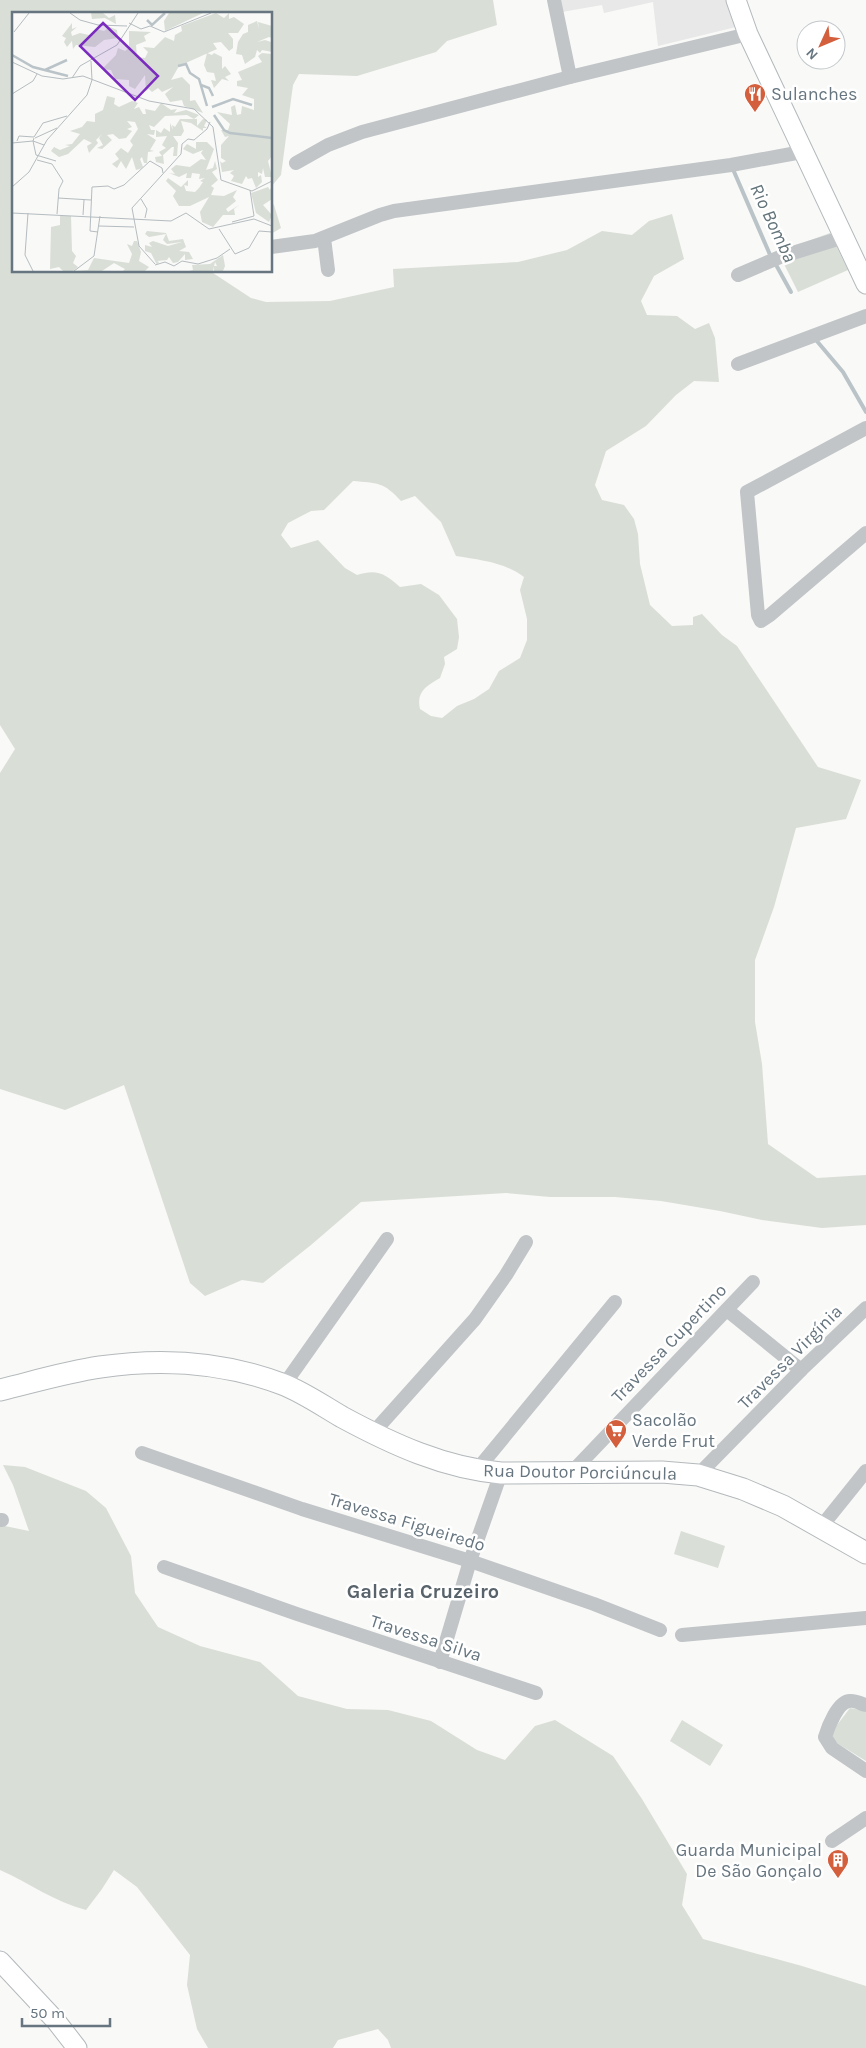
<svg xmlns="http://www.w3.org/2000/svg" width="866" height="2048" font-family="Karla,sans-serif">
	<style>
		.built { fill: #e7e8e7 }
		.green { fill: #d9ded7; fill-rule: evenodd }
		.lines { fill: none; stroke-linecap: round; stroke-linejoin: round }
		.stream { stroke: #bac4c8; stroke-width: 4 }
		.secondary-casing { stroke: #b3b9bd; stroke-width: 21 }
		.primary-casing { stroke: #b4b9bc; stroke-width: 23 }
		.street { stroke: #c1c5c8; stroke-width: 14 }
		.secondary { stroke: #fff; stroke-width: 19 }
		.primary { stroke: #fff; stroke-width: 21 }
		.labels { text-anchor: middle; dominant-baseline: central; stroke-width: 5; stroke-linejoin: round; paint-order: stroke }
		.poi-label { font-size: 18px; fill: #66757f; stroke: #fff; text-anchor: start }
		.street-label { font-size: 18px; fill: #66757f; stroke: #fff }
		.water-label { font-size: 19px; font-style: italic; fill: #627379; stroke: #fff }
		.quarter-label { font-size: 20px; font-weight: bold; fill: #58636b; stroke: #fff }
		.inset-river { fill: none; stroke: #bac4c8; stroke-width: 2.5 }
		.inset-road { fill: none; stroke: #b5bcc0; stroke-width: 1 }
		.view { fill: #7b2cbf; fill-opacity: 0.15; stroke: #7b2cbf; stroke-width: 2.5 }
		.inset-edge { fill: none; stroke: #66757f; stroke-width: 2.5 }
	</style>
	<rect width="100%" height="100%" fill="#f9f9f7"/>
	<!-- built -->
	<polygon class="built" points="554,0 732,0 740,26 658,46 653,2 604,13 602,5 556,13"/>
	<!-- green -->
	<g class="green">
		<path d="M0,0H493L497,25L447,41L436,52L357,76L299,74L293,85L281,175L271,187V14H14V271H210L251,298L266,302L330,301L394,287L393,269L518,262L567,250L602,231L632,235L649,221L672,214L684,259L654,276L641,301L647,315L677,316L695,329L709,323L715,338L719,382L694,381L676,395L646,426L606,451L595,485L602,500L624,505L634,519L638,534L640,564L650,605L672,626L693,625V617L702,614L722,635L737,646L818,767L861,780L846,819L796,828L774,907L755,960V1022L762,1064L768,1144L817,1178L866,1175V1225L822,1228L762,1220L720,1211L661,1201L615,1197H550L506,1193L361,1202L311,1245L263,1283L242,1280L205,1296L190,1283L124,1085L65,1110L0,1089V773L15,749L0,725ZM353,481C377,483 384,482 401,501L415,496L441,522L456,556C480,560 504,562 524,577L520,590L527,619V640L520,658L499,671L489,689L474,699L457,706L442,718L431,716L420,709C416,692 426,686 440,678L445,664L444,657L457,649L459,637L457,619L439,595L421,584L400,587C384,573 377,569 357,575L345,568L318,540L291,548L281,535L288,523L311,511L324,510Z"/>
		<polygon points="271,202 274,205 281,228 271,234"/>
		<polygon points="830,233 848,270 798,292 778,252"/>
		<path d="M3,1465L25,1467L86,1491L106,1508L131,1556L135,1593L158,1627L200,1646L260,1662L298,1696L347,1709L388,1710L431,1721L477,1750L505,1760L535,1726L555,1720L613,1756L642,1799L687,1874L682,1905L703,1939L802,1966L866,1986V2048H391L388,2040L378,2029L338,2040L333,2048H208L197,2029L187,1985L190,1955L137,1887L114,1870L102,1889L86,1910C55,1902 29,1883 0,1870V1525L29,1531L13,1485Z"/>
		<polygon points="681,1531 725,1546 718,1568 674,1554"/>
		<polygon points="850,1708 866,1711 866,1761 832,1740 834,1729"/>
		<polygon points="682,1720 723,1745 710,1766 670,1741"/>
	</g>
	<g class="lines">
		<!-- stream -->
		<g class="stream">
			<polyline points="732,167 771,257"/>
			<polyline points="775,263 791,292"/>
			<polyline points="816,340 843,372 866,412"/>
		</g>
		<!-- secondary casing -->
		<g class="secondary-casing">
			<g id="secondary">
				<polyline points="736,0 748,34 866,284"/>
				<polyline points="0,1961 56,2021 77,2048"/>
			</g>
		</g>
		<!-- primary casing -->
		<g class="primary-casing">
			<path id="primary" d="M0,1390C33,1382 66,1372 100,1367C161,1358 224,1362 282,1384C303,1392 323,1406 342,1417C392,1444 444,1468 501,1473L662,1472L698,1475L743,1489L783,1506L866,1553"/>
		</g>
		<!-- street -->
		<g class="street">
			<polyline points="554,0 570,77"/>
			<polyline points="296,163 328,145 362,132 570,77 748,34"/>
			<polyline points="324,238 328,270"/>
			<polyline points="271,247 315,241 380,215 394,211 731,165 802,152"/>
			<polyline points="738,275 780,257 844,237"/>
			<polyline points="738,364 866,316"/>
			<polyline points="866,428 747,492 758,615 761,621 770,615 866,533"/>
			<polyline points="727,1310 801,1370"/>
			<polyline points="284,1385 387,1239"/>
			<polyline points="372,1434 475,1319 506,1275 526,1242"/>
			<polyline points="142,1453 302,1509 470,1561 594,1604 660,1630"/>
			<polyline points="476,1471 615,1302"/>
			<polyline points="570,1474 753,1282"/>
			<polyline points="698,1475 801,1370 866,1308"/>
			<polyline points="0,1520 2,1520"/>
			<polyline points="821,1527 866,1471"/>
			<polyline points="164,1567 297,1614 536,1693"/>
			<polyline points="682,1635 866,1618"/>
			<polyline points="440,1662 470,1561 501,1473"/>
			<path d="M866,1705C861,1704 855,1700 850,1701C838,1701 828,1727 825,1737L832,1748L866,1771"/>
			<polyline points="832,1841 866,1818"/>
		</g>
		<!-- secondary -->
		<use href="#secondary" class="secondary"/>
		<!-- primary -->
		<use href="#primary" class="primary"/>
	</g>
	<!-- icons -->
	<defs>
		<g id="restaurant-pin" transform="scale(1.125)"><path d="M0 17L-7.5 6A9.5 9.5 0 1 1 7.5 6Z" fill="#d35f3d" stroke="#fff"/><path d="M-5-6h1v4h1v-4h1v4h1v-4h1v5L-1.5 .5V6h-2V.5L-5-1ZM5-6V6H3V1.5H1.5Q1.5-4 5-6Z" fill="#fff"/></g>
		<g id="supermarket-pin" transform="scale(1.125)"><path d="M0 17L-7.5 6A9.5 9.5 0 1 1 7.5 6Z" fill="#d35f3d" stroke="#fff"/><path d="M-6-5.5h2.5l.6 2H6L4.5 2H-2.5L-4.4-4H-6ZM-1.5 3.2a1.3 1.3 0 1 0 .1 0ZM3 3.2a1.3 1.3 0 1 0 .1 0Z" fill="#fff"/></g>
		<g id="building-pin" transform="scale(1.125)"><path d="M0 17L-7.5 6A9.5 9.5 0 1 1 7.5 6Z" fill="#d35f3d" stroke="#fff"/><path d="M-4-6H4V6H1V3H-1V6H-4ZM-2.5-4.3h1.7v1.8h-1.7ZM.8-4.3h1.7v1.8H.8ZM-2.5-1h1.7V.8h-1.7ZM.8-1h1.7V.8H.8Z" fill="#fff"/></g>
	</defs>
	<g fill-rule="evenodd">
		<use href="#restaurant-pin" x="755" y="94"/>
		<use href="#supermarket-pin" x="616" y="1430"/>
		<use href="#building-pin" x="838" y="1860"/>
	</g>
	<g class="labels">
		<!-- poi labels -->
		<g class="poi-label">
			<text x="771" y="94">Sulanches</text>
			<text x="632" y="1420">Sacolão<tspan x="632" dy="21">Verde Frut</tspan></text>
			<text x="822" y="1850" text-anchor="end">Guarda Municipal<tspan x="822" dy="21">De São Gonçalo</tspan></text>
		</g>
		<!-- street labels -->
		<g class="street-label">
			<text transform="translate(669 1343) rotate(-46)">Travessa Cupertino</text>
			<text transform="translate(790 1357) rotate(-45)">Travessa Virgínia</text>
			<text transform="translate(580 1472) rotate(1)">Rua Doutor Porciúncula</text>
			<text transform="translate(407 1522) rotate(17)">Travessa Figueiredo</text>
			<text transform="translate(426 1638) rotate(18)">Travessa Silva</text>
		</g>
		<!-- water labels -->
		<g class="water-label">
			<text transform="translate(773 223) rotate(65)">Rio Bomba</text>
		</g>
		<!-- quarter labels -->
		<g class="quarter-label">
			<text x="423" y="1591">Galeria Cruzeiro</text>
		</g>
	</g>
	<!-- overview -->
	<g transform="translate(12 12)">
		<rect width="260" height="260" fill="#f9f9f7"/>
		<path d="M79,1H91L97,6L103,3L104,12L93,6L80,7ZM157,1H191L153,19L152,9ZM204,1L212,6L217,1V7L222,5L232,12L226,21H216L221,27V36L217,39L209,30L201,31L205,37L167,54L159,68L170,65L178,73V89L183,88L191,101L172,94L170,88L158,90L153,82L161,75L150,80L146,76L140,80L137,77L134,79L133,63L123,77L117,74V68L103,67L99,58L90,57L104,43L106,36L113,39L117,36V19L139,20L132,24L134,29L124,33L125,45L133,46L136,40L131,35L142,36L153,25L162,29L163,23L170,19L169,14ZM245,9L247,17L246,10L260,14V26L257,25L245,30L253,28L259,30L260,40L250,38L248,41L245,38L243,45L233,52L230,43L224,42L226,30L231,22L236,20V13ZM60,11V17L65,15L59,20L60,24L68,21L77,23L84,17L92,19L98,15L105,18L106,26L92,28L83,35L64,33L61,37L60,29L55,35L52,30L54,26L50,24ZM195,41L200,43L202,41L210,45V57L213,54L219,62L213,65L217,69L210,67L202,76L199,68L204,69L202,61L195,60L192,53ZM250,41L260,42V144L256,149L260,165H253L251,156L250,162L246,160V165L249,163L250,170L244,176L240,166L236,167L234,164L230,172L219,169L222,164L218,161L222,158L210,160L208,149L210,151L214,149L209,146V133L217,124L213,125L209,118H216L218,112L205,100L220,103L219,95L223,93L225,103L229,102L230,94L242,98V87L230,83L236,76L225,74V69L230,68L226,60L250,50L246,44ZM95,84L103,86L102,92L107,95L120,89L126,91L122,97L127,95L131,102H134L133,97L143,99L149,91L159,98L165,97L162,101L174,98L187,103L182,107L175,103L153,104L142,115L137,113L139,118H143L142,123L135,122L144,128L138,138L142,139L136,140L135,151H132L130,145L128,147L131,155L128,157L124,158L120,145L114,157L109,149L105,156L100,152L107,147L103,142L109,136L116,141L121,133L118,129L126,117L123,110L115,109L120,115L115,117L120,119L114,126L107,127L101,122L95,123L100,128L90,137L85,136L91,133L87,126L90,122L84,128L86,131L77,141L75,134L80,131L72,127L56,142L47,145L39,139L42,135L48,138L58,134L53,133L60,132L68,122L58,119L70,115L75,109L83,110V102L91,98ZM168,107H185V114L191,107L195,108L192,114L195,116H191V119L179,111L169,109L172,119L169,124H161L166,131L165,144H161L162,135H160L151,143L152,152L144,150L143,145L150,144L147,140L154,136L150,133L155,124L144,125V118L149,121L152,116L158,120V111L161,118L160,113L163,115ZM184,130H195L202,137L194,158L201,156L203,149L205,157L200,160L206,168L199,174L202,176L199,183L212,184L225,178L221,185L224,189L214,197L216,200L227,193L222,197L223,203H211L201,215L190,210L188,200L197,185L178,194H167L161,184L164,179L154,169L156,166L169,175L176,168V174L172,173L174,179L183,180L187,176L191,170L188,169L193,166L187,167L188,162L180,161L179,166H174L175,161L167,165L157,161L163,162L159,157L164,153L178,155L189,147L194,148L189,141L191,138L181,142L171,137L175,132L184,137ZM260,174V187L251,193L260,203L257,210L244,201L239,181L256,175L258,178ZM48,204H59L60,239L64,244L61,251L66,255L61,259H51L47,255L38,257L39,215L48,213ZM135,219L154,221L157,229L171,227L174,235L167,239L177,240L181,247L173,248V242L166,250L161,251L157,245L155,248L145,249L147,250L145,253L139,241L133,239V233L140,235L137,231L141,229L156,234L170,230L155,232L151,228L154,222L137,225L133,222ZM122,229H125L129,240L127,249L137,255L133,259H111L113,257L102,251L90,259H64L76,258L82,246L117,251L120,242L115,232L120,234ZM211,243L213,254L211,259H202V254H205L203,250L201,259H177L181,258L180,253L198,252Z" fill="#d9ded7"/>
		<path class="inset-river" d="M135,8L140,13L153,1M0,43L21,55L56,64M166,54L174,52L178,61L187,67L195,94M33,58L55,48M189,73L197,76L201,84M200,95L221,87L240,93M202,103L212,118L218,121L260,126"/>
		<path class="inset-road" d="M58,1L68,8L86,13L115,14M117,11L129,17L138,14L152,20L199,1M2,20L17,1M0,50L30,64L51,67L71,64L137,89L182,97L201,115L209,168L240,179L260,169M60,66L68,54L105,33L126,1M0,82L21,69L25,62M22,125L31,111L55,104M23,126L45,116M5,129L7,124L22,125M0,131L21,129L22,126M32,133L21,129L24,143L44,149M25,148L40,152M40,152L51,169L47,177L45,202M0,175L17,160L35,128L75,83L80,68L79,49M46,186L79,188M129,187L135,197L133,206M0,201L159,209L174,201L197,217L242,207L260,214M16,201L13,243L21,259M71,203L72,188M220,210L242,204L238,178M87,214L122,215M207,217L223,242L237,236L247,219L260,220M86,220L78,219L80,175L96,174L102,177L112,173L138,149L150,156L151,161M143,252L127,234L120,196L169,142L170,132L176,127L182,128L195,117L198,110M143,253L153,250L162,254L170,249L186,252L205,246L218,237M62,259L82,244L88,204"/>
		<path class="view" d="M91,11L146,64L123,88L68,34Z"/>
		<rect width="260" height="260" class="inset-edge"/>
	</g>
	<!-- north arrow -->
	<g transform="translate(821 45) rotate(226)"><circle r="24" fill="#ffffff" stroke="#c2c8cc"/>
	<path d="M0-4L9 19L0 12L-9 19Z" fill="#d35f3d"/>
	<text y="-8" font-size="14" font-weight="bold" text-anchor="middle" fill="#66757f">N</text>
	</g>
	<!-- scale -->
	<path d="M22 2018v8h88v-8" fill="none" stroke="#66757f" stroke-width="2.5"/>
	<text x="30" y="2018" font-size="15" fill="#66757f" stroke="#ffffff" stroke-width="4" paint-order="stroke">50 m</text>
</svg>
